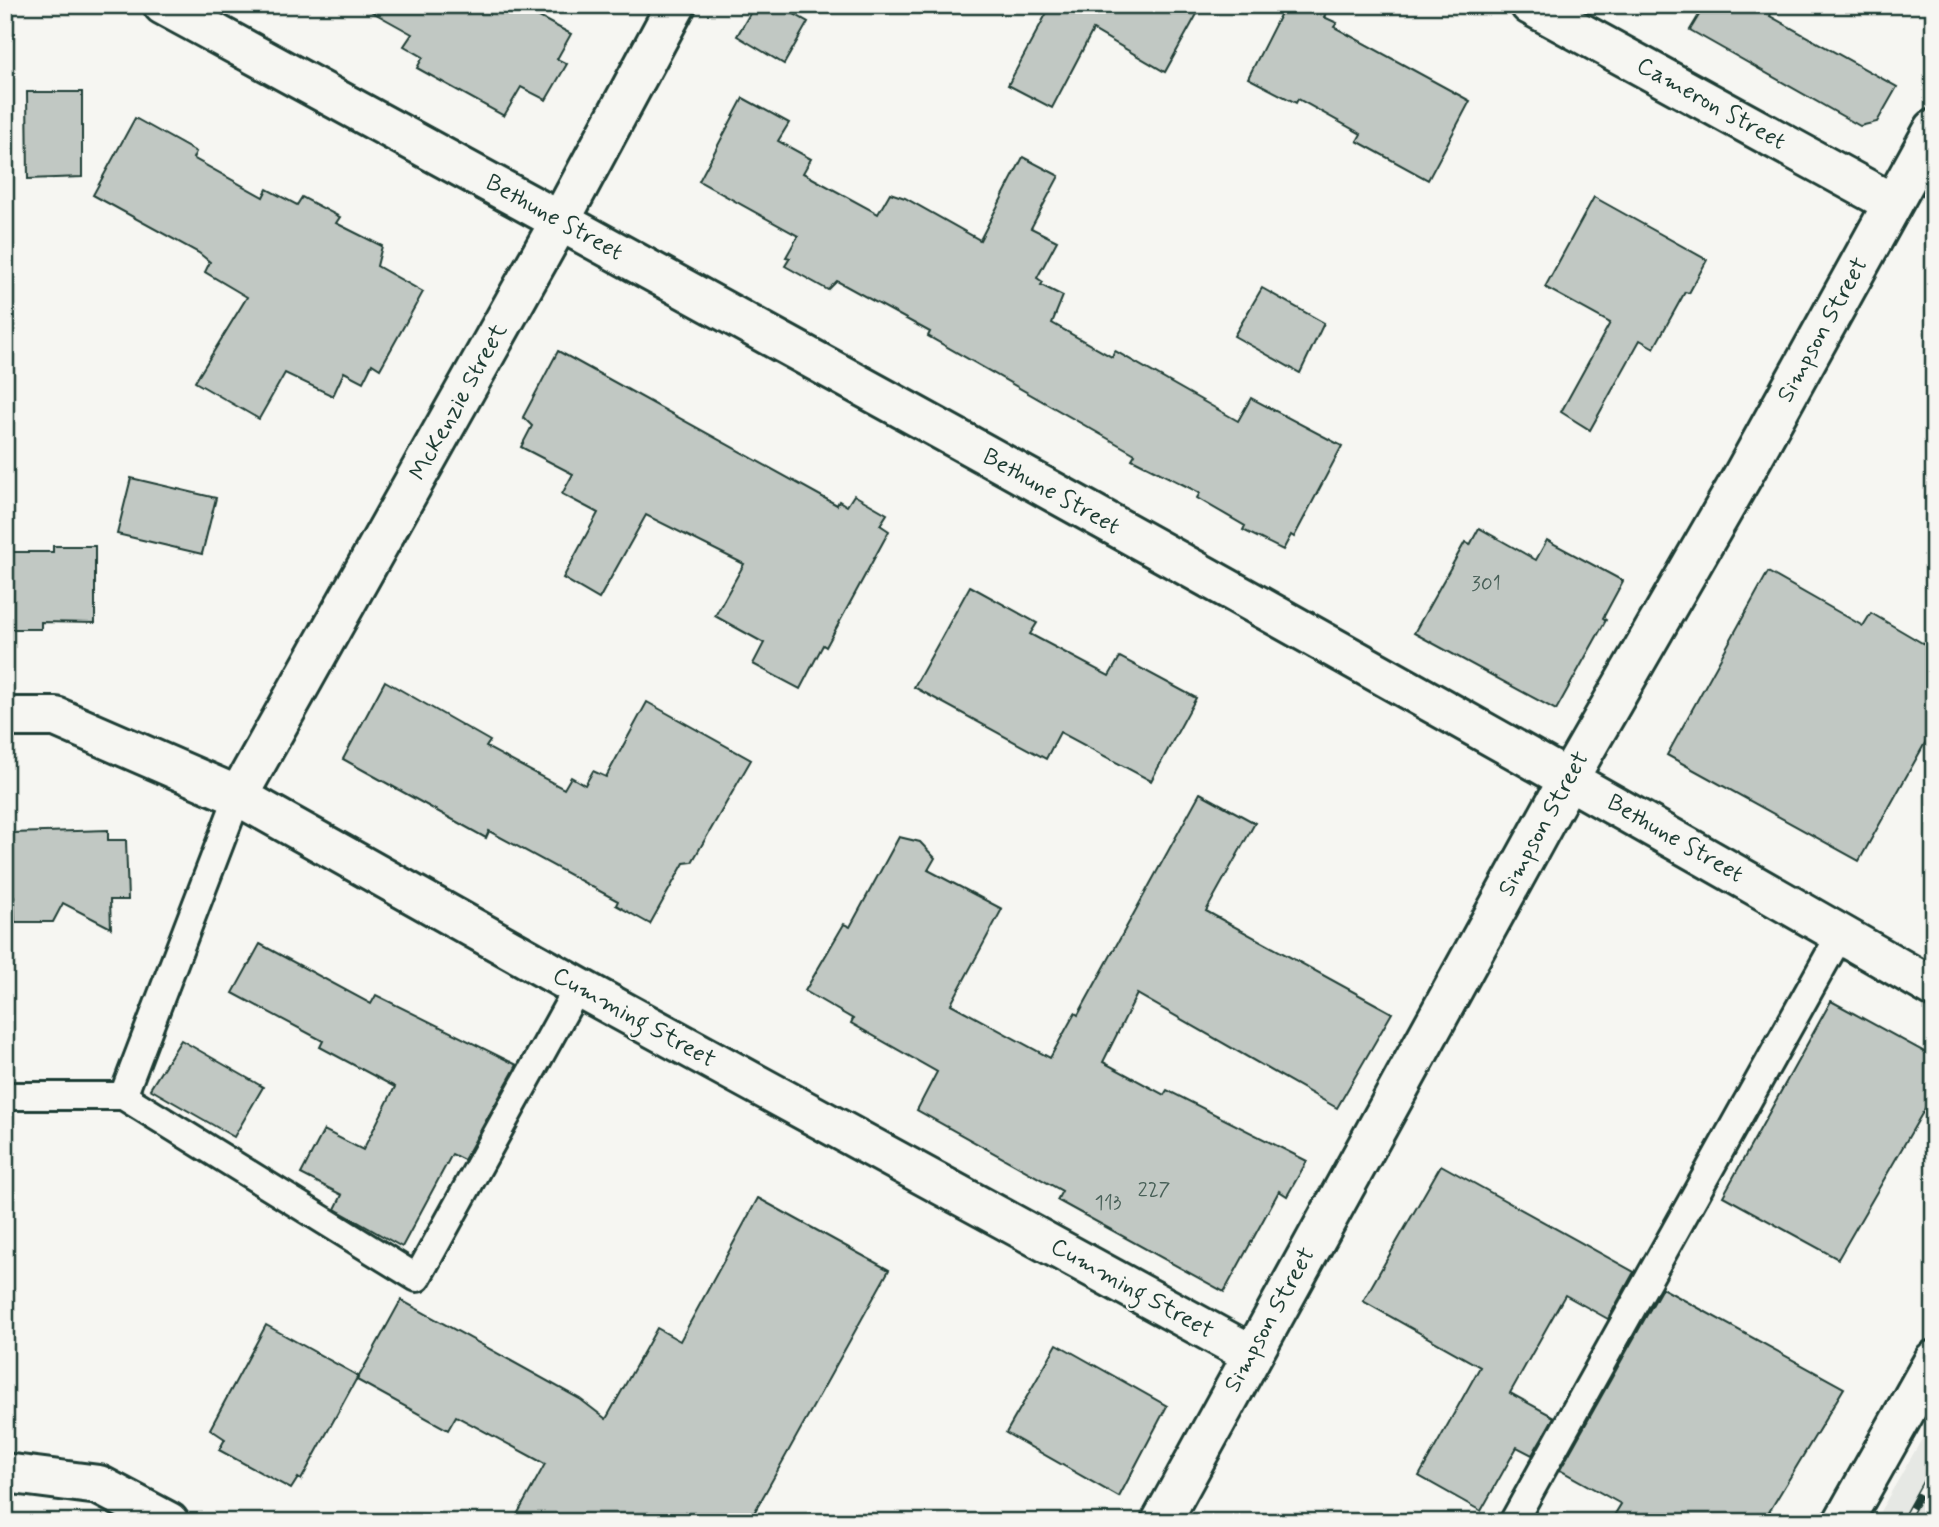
<svg xmlns="http://www.w3.org/2000/svg" width="1939" height="1527" font-family="Mynerve,sans-serif">
	<style>
		.built { fill: #e6e8e4 }
		.building { fill: #c1c8c3; stroke: #1f3d34; stroke-width: 2 }
		.lines { fill: none; stroke-linecap: round; stroke-linejoin: round }
		.service-casing { stroke: #1f3d34; stroke-width: 32 }
		.minor-casing { stroke: #1f3d34; stroke-width: 44 }
		.tertiary-casing { stroke: #1f3d34; stroke-width: 44 }
		.secondary-casing { stroke: #1f3d34; stroke-width: 44 }
		.service { stroke: #f6f6f2; stroke-width: 26 }
		.minor { stroke: #f6f6f2; stroke-width: 38 }
		.tertiary { stroke: #f6f6f2; stroke-width: 38 }
		.secondary { stroke: #f6f6f2; stroke-width: 38 }
		.rail-casing { stroke: #1f3d34; stroke-width: 8 }
		.rail { stroke: #f6f6f2; stroke-width: 5; stroke-dasharray: 16; stroke-linecap: butt }
		.labels { text-anchor: middle; dominant-baseline: central; stroke-width: 5; stroke-linejoin: round; paint-order: stroke }
		.number-label { font-size: 21px; fill: #486058 }
		.street-label { font-size: 24px; fill: #1f3d34; stroke: #f6f6f2 }
	</style>
	<rect width="100%" height="100%" fill="#f6f6f2"/>
	<filter id="ink" filterUnits="userSpaceOnUse"><feTurbulence type="fractalNoise" baseFrequency=".0143" numOctaves="2"/><feDisplacementMap in="SourceGraphic" scale="14" xChannelSelector="R" yChannelSelector="G"/><feConvolveMatrix kernelMatrix="1 2 1 2 8 2 1 2 1" color-interpolation-filters="sRGB"/></filter>
	<g filter="url(#ink)">
		<!-- built -->
		<polygon class="built" points="1934,1418 1934,1522 1874,1522"/>
		<!-- building -->
		<g class="building">
			<polygon points="360,5 517,5 571,34 557,59 567,64 546,100 521,87 504,116 417,68 423,57 404,46 412,34"/>
			<polygon points="755,5 778,5 808,22 784,64 737,36"/>
			<polygon points="1051,5 1202,5 1165,72 1093,30 1052,108 1008,85"/>
			<polygon points="1285,5 1330,5 1324,17 1337,23 1334,27 1470,101 1428,180 1357,141 1361,134 1298,99 1296,103 1248,78"/>
			<polygon points="1705,5 1775,5 1770,16 1897,87 1877,122 1860,126 1690,30"/>
			<polygon points="27,92 82,92 82,177 28,179"/>
			<polygon points="743,98 789,123 778,141 811,159 803,173 878,214 890,193 905,198 980,240 1023,157 1059,176 1031,228 1057,241 1037,278 1043,282 1041,285 1063,296 1052,323 1112,357 1115,351 1238,421 1251,398 1342,446 1294,537 1291,535 1283,550 1243,530 1245,526 1197,498 1200,493 1132,459 1135,454 928,336 930,332 837,281 828,290 785,266 790,258 786,257 798,236 699,181"/>
			<polygon points="135,118 196,152 193,158 263,197 267,189 297,205 302,197 340,217 336,223 382,246 377,266 423,292 380,369 372,364 363,382 344,372 333,396 285,373 259,419 195,382 247,297 205,272 210,262 199,253 93,195"/>
			<polygon points="1594,197 1707,260 1689,293 1685,292 1654,348 1640,340 1590,430 1561,412 1610,323 1545,287"/>
			<polygon points="1262,288 1324,323 1300,373 1234,336"/>
			<polygon points="558,351 837,505 839,501 847,506 854,495 887,514 880,525 889,531 826,647 823,645 800,689 753,664 764,643 715,616 744,564 646,515 599,599 563,578 598,513 562,494 573,474 521,447 532,426 523,417"/>
			<polygon points="131,478 216,498 202,554 117,534"/>
			<polygon points="1479,528 1536,560 1547,540 1623,581 1603,618 1606,620 1556,710 1414,633 1465,542 1470,545"/>
			<polygon points="53,546 95,546 95,623 41,622 41,629 5,629 5,552 53,552"/>
			<polygon points="1768,572 1863,626 1871,613 1934,650 1934,727 1859,861 1667,755"/>
			<polygon points="970,586 1037,623 1030,634 1109,676 1120,657 1196,698 1151,781 1060,732 1046,759 914,687"/>
			<polygon points="385,681 490,741 486,747 564,789 571,777 585,785 593,771 606,777 647,702 751,760 692,862 684,863 650,924 616,905 618,901 489,831 486,838 343,759"/>
			<polygon points="1200,793 1255,823 1206,911 1392,1013 1337,1108 1137,994 1103,1062 1164,1095 1167,1090 1307,1161 1287,1196 1279,1191 1224,1292 1057,1200 1062,1191 917,1110 937,1072 851,1023 853,1019 805,991 844,924 850,927 899,837 920,842 935,858 928,870 1002,909 951,1004 1050,1058 1075,1013 1078,1015"/>
			<polygon points="108,830 108,840 126,840 128,900 110,900 111,928 63,903 53,922 15,922 14,897 5,898 5,840 12,840 12,833"/>
			<polygon points="260,944 371,1004 376,995 517,1065 464,1160 452,1154 402,1247 335,1209 342,1195 301,1174 324,1130 363,1150 395,1087 320,1047 323,1041 233,993"/>
			<polygon points="1831,1001 1934,1057 1934,1093 1838,1259 1723,1196"/>
			<polygon points="181,1040 263,1087 234,1137 150,1089"/>
			<polygon points="1441,1165 1634,1272 1608,1319 1565,1295 1510,1393 1554,1417 1532,1455 1517,1447 1481,1511 1419,1476 1480,1367 1363,1301"/>
			<polygon points="758,1198 889,1270 749,1522 513,1522 545,1464 456,1416 448,1430 357,1380 401,1300 580,1399 606,1419 657,1328 680,1341"/>
			<polygon points="1662,1288 1844,1388 1763,1522 1610,1522 1621,1504 1560,1470"/>
			<polygon points="266,1325 358,1376 301,1480 298,1478 291,1489 219,1450 225,1439 210,1429"/>
			<polygon points="1057,1344 1167,1406 1119,1497 1006,1433"/>
		</g>
		<g class="lines">
			<!-- service casing -->
			<g class="service-casing">
				<g id="service">
					<polyline points="5,1096 123,1096 417,1278 578,987"/>
					<polyline points="123,1096 238,796"/>
					<polyline points="1513,1522 1840,935"/>
				</g>
			</g>
			<!-- minor casing -->
			<g class="minor-casing">
				<g id="minor">
					<path d="M163,5C756,327 1349,651 1934,988"/>
					<polyline points="5,717 56,717 238,796 578,987 1251,1354"/>
					<polyline points="238,796 560,221 676,5"/>
					<polyline points="5,1473 99,1485 169,1522"/>
					<polyline points="1843,1522 1934,1360"/>
				</g>
			</g>
			<!-- tertiary casing -->
			<g class="tertiary-casing">
				<polyline id="tertiary" points="1530,5 1892,203"/>
			</g>
			<!-- secondary casing -->
			<g class="secondary-casing">
				<polyline id="secondary" points="1161,1522 1569,778 1742,477 1934,129"/>
			</g>
			<!-- service -->
			<use href="#service" class="service"/>
			<!-- minor -->
			<use href="#minor" class="minor"/>
			<!-- tertiary -->
			<use href="#tertiary" class="tertiary"/>
			<!-- secondary -->
			<use href="#secondary" class="secondary"/>
			<!-- rail casing -->
			<g class="rail-casing">
				<polyline id="rail" points="1904,1522 1934,1468"/>
			</g>
			<!-- rail -->
			<use href="#rail" class="rail"/>
		</g>
	</g>
	<g class="labels">
		<!-- number labels -->
		<g class="number-label">
			<text x="1486" y="584">301</text>
			<text x="1154" y="1190">227</text>
			<text x="1108" y="1203">113</text>
		</g>
		<!-- street labels -->
		<g class="street-label">
			<text transform="translate(1711 104) rotate(29)">Cameron Street</text>
			<text transform="translate(554 218) rotate(29)">Bethune Street</text>
			<text transform="translate(1823 330) rotate(-61)">Simpson Street</text>
			<text transform="translate(459 402) rotate(-61)">McKenzie Street</text>
			<text transform="translate(1051 492) rotate(29)">Bethune Street</text>
			<text transform="translate(1544 824) rotate(-61)">Simpson Street</text>
			<text transform="translate(1675 839) rotate(30)">Bethune Street</text>
			<text transform="translate(634 1018) rotate(29)">Cumming Street</text>
			<text transform="translate(1132 1289) rotate(29)">Cumming Street</text>
			<text transform="translate(1270 1320) rotate(-61)">Simpson Street</text>
		</g>
	</g>
	<!-- margin -->
	<rect width="1939" height="1527" fill="none" stroke="#f6f6f2" stroke-width="28"/>
	<rect x="14" y="14" width="1911" height="1499" fill="none" stroke="#1f3d34" stroke-width="2.5" filter="url(#ink)"/>
</svg>
